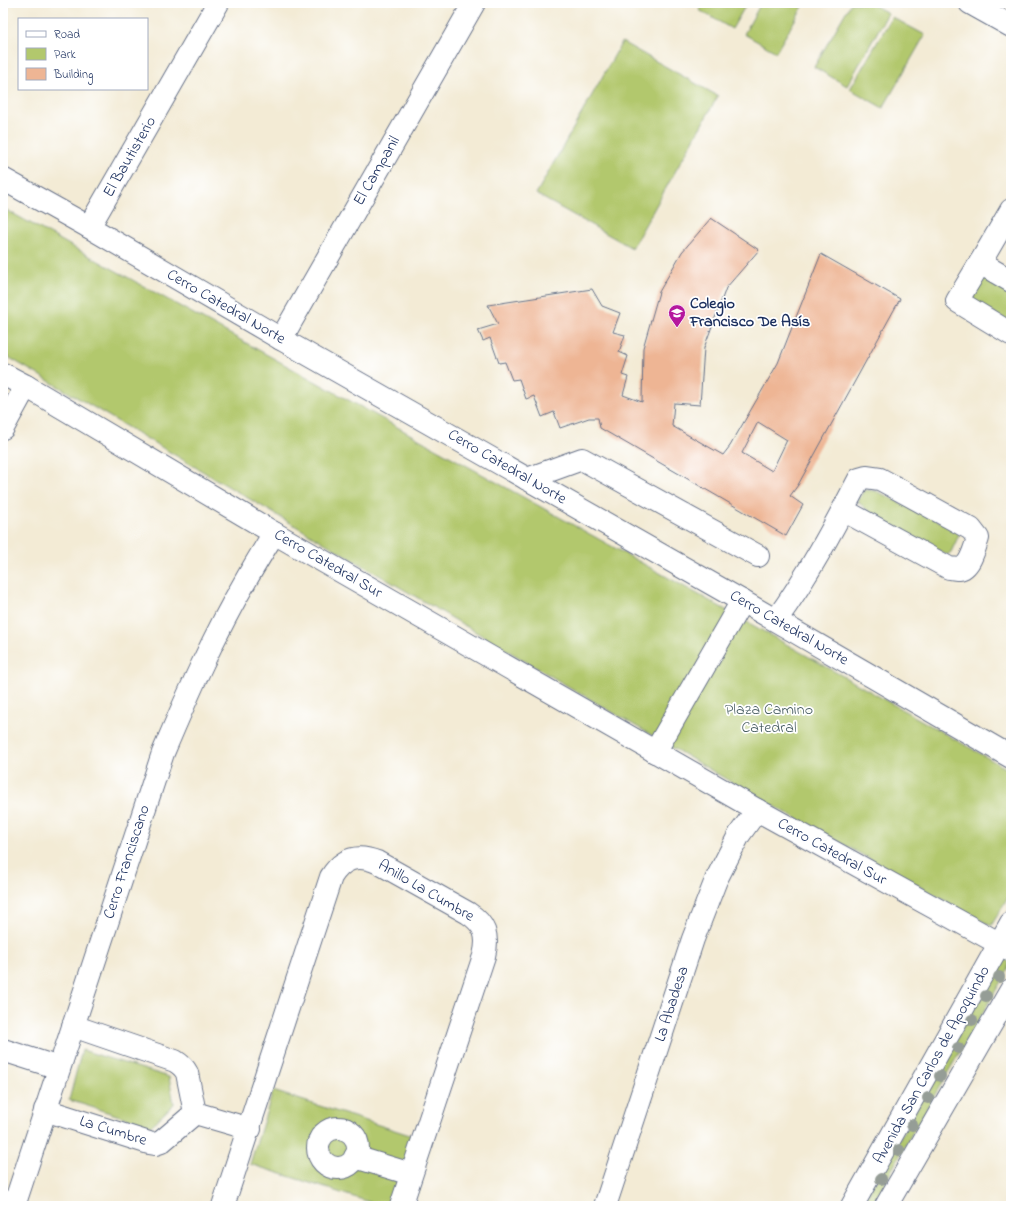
<svg xmlns="http://www.w3.org/2000/svg" width="1014" height="1209" font-family="'Indie Flower',sans-serif">
	<style>
		.green { fill: #b2c86d; stroke: #667c66 }
		.building { fill: #eeb594; fill-rule: evenodd }
		.lines { fill: none; stroke-linecap: round; stroke-linejoin: round }
		.minor-casing { stroke: #677188; stroke-width: 24 }
		.minor { stroke: #fff; stroke-width: 22 }
		.tree { fill: #959d96 }
		.labels { text-anchor: middle; dominant-baseline: central; stroke-width: 3.5; stroke-linejoin: round; paint-order: stroke }
		.street-label { font-size: 16px; fill: #1b2f5e; stroke: #fff }
		.poi-label { font-size: 16px; font-weight: bold; fill: #1b2f5e; stroke: #fff; text-anchor: start }
		.park-label { font-size: 16px; fill: #485d62; stroke: #fff }
	</style>
	<rect width="100%" height="100%" fill="#fff"/>
	<filter id="ink" filterUnits="userSpaceOnUse"><feTurbulence type="fractalNoise" baseFrequency=".025" numOctaves="2"/><feDisplacementMap in="SourceGraphic" scale="8" xChannelSelector="R" yChannelSelector="G"/><feConvolveMatrix kernelMatrix="1 2 1 2 8 2 1 2 1" color-interpolation-filters="sRGB"/></filter>
	<filter id="wash" filterUnits="userSpaceOnUse"><feTurbulence type="fractalNoise" baseFrequency=".012" numOctaves="4" result="noise"/><feDisplacementMap in="SourceGraphic" scale="16" xChannelSelector="R" yChannelSelector="G"/><feGaussianBlur stdDeviation="0.9" result="paint"/><feColorMatrix in="noise" values="0 0 0 0 0 0 0 0 0 0 0 0 0 0 0 0 0 1.4 0 .05"/><feComposite in="paint" operator="in"/></filter>
	<g filter="url(#wash)">
		<rect width="100%" height="100%" fill="#f3ebd5"/>
		<!-- green -->
		<g class="green">
			<polygon points="704,3 747,3 732,29 699,10"/>
			<polygon points="761,3 805,3 776,52 744,34"/>
			<polygon points="851,3 870,3 888,13 847,86 814,67"/>
			<polygon points="892,17 925,35 883,108 850,89"/>
			<polygon points="622,42 718,96 632,248 536,194"/>
			<polygon points="3,208 694,592 1011,771 1011,893 991,926 736,785 3,354"/>
			<polygon points="986,273 1011,288 1011,323 971,300"/>
			<polygon points="868,490 876,491 955,529 959,535 951,552 947,555 872,514 858,502 863,491"/>
			<polygon points="1006,959 1009,962 1009,968 909,1139 872,1206 861,1206 1000,961"/>
			<polygon points="82,1050 169,1077 174,1104 151,1126 69,1100"/>
			<polygon points="273,1091 416,1137 394,1206 382,1206 250,1164"/>
		</g>
		<g id="blocks">
			<!-- building -->
			<path class="building" d="M711,218L759,250L726,288L704,348L700,405L674,403L672,426L723,455L730,446L778,363L821,254L900,299L798,485L790,496L803,505L786,536L600,428L598,418H589L560,428L554,412L542,417L534,396L526,399L519,379L512,380L505,362L499,363L490,338L483,341L478,330L498,324L488,305L592,289L602,306L620,313L613,332L625,335L619,352L628,356L622,375L628,377L623,395L642,402L643,348L659,292L682,252ZM758,422L787,440L772,471L742,453Z"/>
		</g>
	</g>
	<g filter="url(#ink)">
		<use href="#blocks" fill-opacity="0" stroke="#677188" stroke-width="1"/>
		<g class="lines">
			<!-- minor casing -->
			<g class="minor-casing">
				<g id="minor">
					<polyline points="970,3 1011,26"/>
					<polyline points="3,179 89,227 281,339 742,601 1011,757"/>
					<polyline points="89,227 218,3"/>
					<polyline points="980,263 1011,210"/>
					<polyline points="1011,281 980,263 957,301 1011,334"/>
					<polyline points="281,339 474,3"/>
					<polyline points="3,374 26,386 274,533 757,810 1011,950"/>
					<polyline points="3,428 26,386"/>
					<polyline points="527,479 582,459 758,556"/>
					<path d="M776,620C808,576 834,527 859,479L866,477L880,479L971,529L978,538C975,547 970,568 959,569C956,569 952,568 949,568L843,510"/>
					<polyline points="655,752 742,601"/>
					<path d="M73,1026L175,1061C180,1064 184,1067 187,1073L195,1113"/>
					<polyline points="3,1050 59,1068"/>
					<polyline points="45,1110 149,1143 155,1144 161,1142 195,1113"/>
					<polyline points="195,1113 250,1129"/>
					<circle cx="338" cy="1148" r="20"/>
					<polyline points="355,1157 411,1174"/>
					<path d="M14,1206L163,753C188,694 214,635 246,580C255,564 265,548 274,533"/>
					<path d="M223,1206L331,877C343,858 357,854 377,862L468,913C485,924 489,936 484,956L401,1206"/>
					<polyline points="605,1206 693,939 716,880 739,835 757,810"/>
					<polyline points="852,1206 1011,923"/>
					<polyline points="886,1206 1011,990"/>
				</g>
			</g>
			<!-- minor -->
			<use href="#minor" class="minor"/>
		</g>
		<!-- trees -->
		<g class="tree">
			<circle cx="999" cy="977" r="6"/>
			<circle cx="986" cy="996" r="6"/>
			<circle cx="972" cy="1020" r="6"/>
			<circle cx="958" cy="1048" r="6"/>
			<circle cx="940" cy="1076" r="6"/>
			<circle cx="928" cy="1098" r="6"/>
			<circle cx="912" cy="1125" r="6"/>
			<circle cx="899" cy="1150" r="6"/>
			<circle cx="881" cy="1179" r="6"/>
		</g>
	</g>
	<!-- icons -->
	<defs>
		<g id="school-pin" transform="scale(0.9)"><path d="M0 17L-7.5 6A9.5 9.5 0 1 1 7.5 6Z" fill="#b5179e" stroke="#fff"/><path d="M0-5L7-2L0 1L-7-2ZM-4 1L0 2.5L4 1V4Q0 6-4 4Z" fill="#fff"/></g>
	</defs>
	<g fill-rule="evenodd">
		<use href="#school-pin" x="677" y="313"/>
	</g>
	<g class="labels">
		<!-- street labels -->
		<g class="street-label">
			<text transform="translate(130 157) rotate(-60)">El Bautisterio</text>
			<text transform="translate(377 171) rotate(-60)">El Campanil</text>
			<text transform="translate(226 307) rotate(30)">Cerro Catedral Norte</text>
			<text transform="translate(507 467) rotate(30)">Cerro Catedral Norte</text>
			<text transform="translate(328 564) rotate(30)">Cerro Catedral Sur</text>
			<text transform="translate(789 628) rotate(30)">Cerro Catedral Norte</text>
			<text transform="translate(832 852) rotate(29)">Cerro Catedral Sur</text>
			<text transform="translate(127 862) rotate(-72)">Cerro Franciscano</text>
			<text transform="translate(426 891) rotate(30)">Anillo La Cumbre</text>
			<text transform="translate(672 1004) rotate(-72)">La Abadesa</text>
			<text transform="translate(932 1065) rotate(-61)">Avenida San Carlos de Apoquindo</text>
			<text transform="translate(113 1131) rotate(17)">La Cumbre</text>
		</g>
		<!-- poi labels -->
		<g class="poi-label">
			<text x="690" y="304">Colegio<tspan x="690" dy="18">Francisco De Asís</tspan></text>
		</g>
		<!-- park labels -->
		<g class="park-label">
			<text x="769" y="710">Plaza Camino<tspan x="769" dy="18">Catedral</tspan></text>
		</g>
	</g>
	<!-- margin -->
	<rect width="1014" height="1209" fill="none" stroke="#fff" stroke-width="16"/>
	<!-- legend -->
	<rect x="18" y="18" width="130" height="72" fill="#ffffff" stroke="#a4acbf"/>
	<rect x="26" y="31" width="20" height="6" fill="#ffffff" stroke="#a4acbf"/>
	<text x="54" y="38" font-size="12" fill="#1b2f5e">Road</text>
	<rect x="26" y="48" width="20" height="12" fill="#b2c86d" stroke="#a4acbf"/>
	<text x="54" y="58" font-size="12" fill="#1b2f5e">Park</text>
	<rect x="26" y="68" width="20" height="12" fill="#eeb594" stroke="#a4acbf"/>
	<text x="54" y="78" font-size="12" fill="#1b2f5e">Building</text>
</svg>
